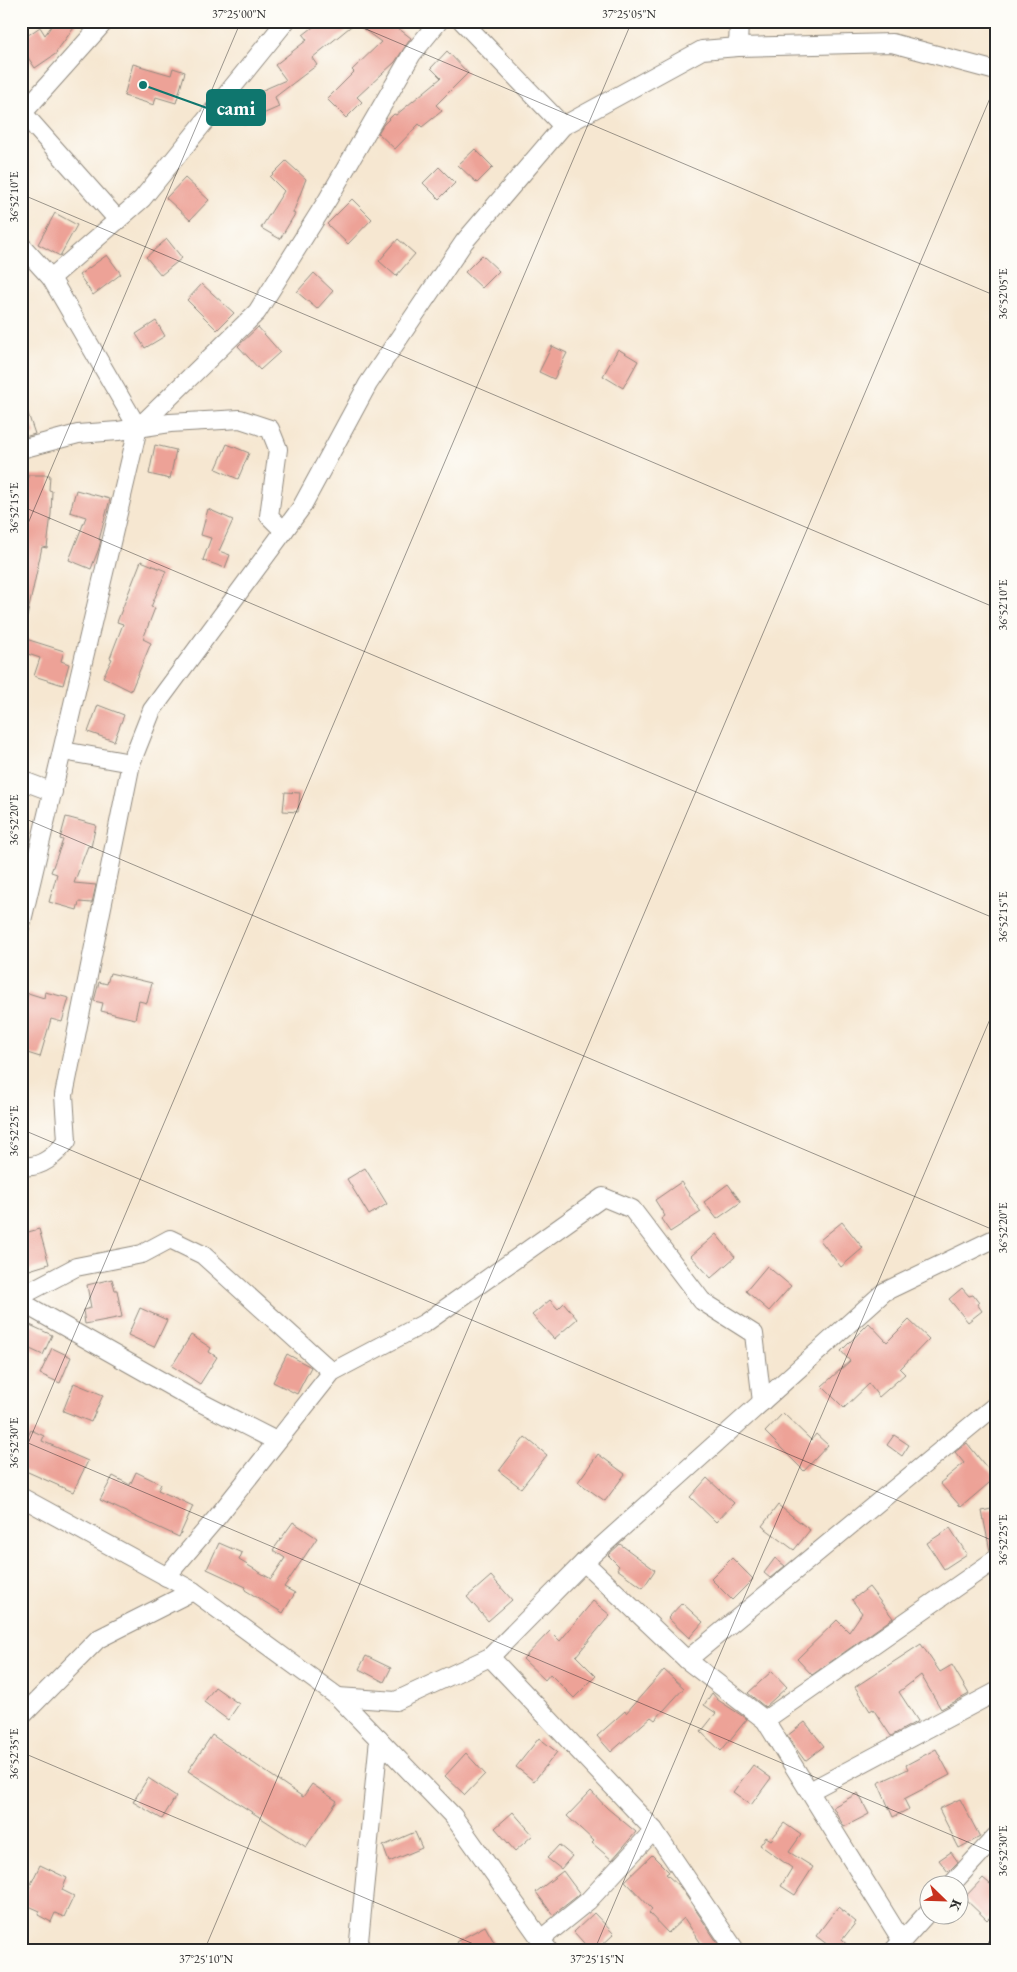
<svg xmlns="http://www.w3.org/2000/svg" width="1017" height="1972" font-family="'EB Garamond',serif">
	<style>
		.building { fill: #eda297 }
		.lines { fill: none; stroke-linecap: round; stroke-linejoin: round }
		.minor-casing { stroke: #90897e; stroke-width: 20 }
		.minor { stroke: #fff; stroke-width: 18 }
		.ticks { fill: none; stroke: #2b2b2b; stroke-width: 1; stroke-opacity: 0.45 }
		.leader { fill: none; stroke: #0f766e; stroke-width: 2 }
		.callout-dot { fill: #0f766e; stroke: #fdfcf7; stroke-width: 2 }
		.callout { fill: #0f766e; stroke: #0f766e; stroke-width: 2 }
		.callout-label { font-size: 20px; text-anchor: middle; font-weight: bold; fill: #fff }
		.neatline { fill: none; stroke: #2b2b2b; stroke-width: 2 }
		.ticks-label { font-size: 12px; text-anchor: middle; fill: #2b2b2b }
	</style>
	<rect width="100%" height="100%" fill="#fdfcf7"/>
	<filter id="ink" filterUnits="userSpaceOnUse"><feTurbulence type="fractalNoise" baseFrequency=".02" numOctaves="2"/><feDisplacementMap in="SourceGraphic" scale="10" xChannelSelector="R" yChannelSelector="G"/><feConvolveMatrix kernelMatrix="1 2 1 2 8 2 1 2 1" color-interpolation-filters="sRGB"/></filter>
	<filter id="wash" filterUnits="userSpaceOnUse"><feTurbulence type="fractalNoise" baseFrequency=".0096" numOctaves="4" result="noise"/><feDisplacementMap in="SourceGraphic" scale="20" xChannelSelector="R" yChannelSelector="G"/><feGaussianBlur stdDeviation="1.12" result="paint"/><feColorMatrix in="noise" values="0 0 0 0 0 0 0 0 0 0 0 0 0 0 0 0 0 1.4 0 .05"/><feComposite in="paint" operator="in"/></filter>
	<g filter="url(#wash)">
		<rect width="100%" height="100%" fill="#f6e7d1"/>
		<g id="blocks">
			<!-- building -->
			<g class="building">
				<polygon points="55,21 79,21 56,52 57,53 35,68 21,47 21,40 40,27 45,35"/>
				<polygon points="321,21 377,21 394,25 411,38 395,62 357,97 362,102 346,118 327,99 354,72 352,70 381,42 355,23 312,58 317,65 275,97 279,107 242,123 233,103 286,80 275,65 307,40 303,35"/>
				<polygon points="447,51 468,73 436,105 442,111 422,127 419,124 395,149 378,133 383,125 394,114 396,115 441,78 431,68"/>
				<polygon points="133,64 171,75 173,68 185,72 176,103 156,97 154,105 124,96"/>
				<polygon points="475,149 493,167 477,183 458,165"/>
				<polygon points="286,161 306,179 293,213 295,214 280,239 261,228 284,191 270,177"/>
				<polygon points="439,167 455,183 439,199 423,183"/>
				<polygon points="185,178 209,200 190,220 166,198"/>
				<polygon points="352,199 372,219 348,244 327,224"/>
				<polygon points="55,213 77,225 60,256 38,244"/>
				<polygon points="167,239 182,258 161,275 146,257"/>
				<polygon points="398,239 415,254 396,276 379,261"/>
				<polygon points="107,255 121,274 93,295 79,275"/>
				<polygon points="482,255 499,271 482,288 465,272"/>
				<polygon points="314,273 333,291 317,309 297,292"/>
				<polygon points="202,284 234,313 217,330 187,300"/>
				<polygon points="156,321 165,336 145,348 136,334"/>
				<polygon points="258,327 280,352 260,370 238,346"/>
				<polygon points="552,346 567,353 554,379 539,372"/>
				<polygon points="618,349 638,361 623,388 603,376"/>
				<polygon points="21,399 23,399 35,434 21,438"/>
				<polygon points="227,444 249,453 238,479 216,469"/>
				<polygon points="155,445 176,450 170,479 149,474"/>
				<polygon points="28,475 50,475 49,490 52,491 51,514 47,548 42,547 27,617 21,616 21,521 26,522"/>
				<polygon points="76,490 110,499 99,540 101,540 99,548 91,569 69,560 86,517 70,512"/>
				<polygon points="208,509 233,520 219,551 230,555 225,568 203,560 211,538 201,535"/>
				<polygon points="141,561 166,571 151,607 155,608 143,639 151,643 131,691 103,677 112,659 110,658 123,624 117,622"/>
				<polygon points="26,639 64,651 61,661 69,664 63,685 34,676 40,658 22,652"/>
				<polygon points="98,705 124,715 114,741 88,732"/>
				<polygon points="285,792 300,793 298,812 283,811"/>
				<polygon points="66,817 96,825 91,847 88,846 74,883 96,885 92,903 79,902 77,910 49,902 57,874 51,872 63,840 60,839"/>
				<polygon points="110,973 152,983 147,1003 139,1001 135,1019 101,1011 103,1003 94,1001 99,982 107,984"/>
				<polygon points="45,992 69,998 62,1022 51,1019 40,1057 21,1051 21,1017 28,993 44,998"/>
				<polygon points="365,1168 387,1204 369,1215 347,1179"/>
				<polygon points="681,1182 701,1212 670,1232 661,1219 665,1216 655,1200"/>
				<polygon points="728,1184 741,1202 717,1219 704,1202"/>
				<polygon points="842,1222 863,1248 841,1267 820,1240"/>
				<polygon points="39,1229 49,1264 26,1271 21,1254 21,1234"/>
				<polygon points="716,1234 735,1257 711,1278 691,1256"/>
				<polygon points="767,1266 791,1286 769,1311 746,1291"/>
				<polygon points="112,1279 115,1290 117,1290 122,1317 85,1324 83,1310 91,1308 87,1285"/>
				<polygon points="962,1288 969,1296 973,1295 979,1303 977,1304 982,1311 968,1322 949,1299"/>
				<polygon points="550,1300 558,1309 564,1303 577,1319 554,1339 532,1315"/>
				<polygon points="140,1308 167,1320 154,1347 128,1335"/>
				<polygon points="909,1320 929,1339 900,1369 905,1374 879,1397 869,1384 844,1408 822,1386 850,1361 841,1351 869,1323 887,1342"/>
				<polygon points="21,1321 52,1335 43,1355 21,1345"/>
				<polygon points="191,1335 211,1348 209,1352 217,1357 200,1384 172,1366"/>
				<polygon points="52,1348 71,1357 60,1383 40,1374"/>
				<polygon points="287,1354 311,1367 297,1394 273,1382"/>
				<polygon points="74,1383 103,1395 91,1422 63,1411"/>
				<polygon points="783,1413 811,1440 816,1434 828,1445 804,1471 765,1432"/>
				<polygon points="31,1430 44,1436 42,1441 88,1461 73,1492 21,1469 21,1450"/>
				<polygon points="894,1435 909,1445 902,1456 887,1445"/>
				<polygon points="525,1437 547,1455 521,1488 499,1471"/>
				<polygon points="967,1443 995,1478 961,1507 940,1483 964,1463 955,1452"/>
				<polygon points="598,1454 625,1474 605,1501 578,1482"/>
				<polygon points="136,1472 161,1484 158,1490 193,1506 179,1537 100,1500 113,1476 130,1485"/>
				<polygon points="707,1478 734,1503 716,1522 690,1497"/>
				<polygon points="778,1505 810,1530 794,1550 762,1526"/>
				<polygon points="996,1508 996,1548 990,1551 982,1511"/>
				<polygon points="293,1522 317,1538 284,1587 295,1593 283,1613 245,1590 246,1587 207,1569 219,1543 242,1553 239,1560 271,1579 285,1558 273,1550"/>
				<polygon points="950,1528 967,1554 944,1569 927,1543"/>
				<polygon points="620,1544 655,1570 643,1588 617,1569 619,1566 608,1555"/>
				<polygon points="732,1558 753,1579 732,1600 711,1579"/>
				<polygon points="775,1558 785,1566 770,1578 764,1573"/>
				<polygon points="491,1576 512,1600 488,1621 467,1597"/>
				<polygon points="869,1587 893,1618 812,1675 797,1659 837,1620 849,1632 862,1613 852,1600"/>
				<polygon points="593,1601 610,1615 576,1656 596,1676 574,1698 550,1674 545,1680 523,1659 550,1631 560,1641"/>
				<polygon points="682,1603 703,1622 689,1638 668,1618"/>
				<polygon points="921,1644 940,1672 952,1665 969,1694 941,1709 921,1675 899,1692 918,1721 891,1736 873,1709 870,1711 855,1687"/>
				<polygon points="366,1656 391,1668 384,1682 359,1669"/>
				<polygon points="664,1670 684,1688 655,1720 651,1717 611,1752 597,1736 625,1711 626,1713"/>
				<polygon points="772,1671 787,1687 765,1707 748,1693"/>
				<polygon points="215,1687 239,1704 228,1720 204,1702"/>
				<polygon points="712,1693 718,1700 747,1719 721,1751 701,1732 716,1713 704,1705"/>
				<polygon points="805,1722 824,1746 805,1761 787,1736"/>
				<polygon points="212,1735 303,1797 312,1784 337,1801 306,1847 188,1771"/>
				<polygon points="539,1738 557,1752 534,1781 516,1767"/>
				<polygon points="936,1749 950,1775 904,1799 909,1809 893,1817 878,1783 908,1769 906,1765"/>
				<polygon points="466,1753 485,1774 465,1795 445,1776"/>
				<polygon points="753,1765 771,1778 751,1805 733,1792"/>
				<polygon points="148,1778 176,1796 162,1819 133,1802"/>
				<polygon points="591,1791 607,1808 636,1832 612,1860 592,1843 594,1841 567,1816"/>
				<polygon points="858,1793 869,1814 844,1827 833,1807"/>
				<polygon points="960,1799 980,1837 959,1848 939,1809"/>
				<polygon points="513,1812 533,1835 515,1851 495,1828"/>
				<polygon points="784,1823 801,1835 789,1852 813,1867 795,1895 781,1886 792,1868 760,1845 766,1837 771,1840"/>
				<polygon points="415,1832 422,1848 389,1862 383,1846"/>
				<polygon points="559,1845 572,1856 561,1869 547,1858"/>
				<polygon points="951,1852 958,1862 948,1872 939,1860"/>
				<polygon points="652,1855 669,1872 666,1874 681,1888 723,1951 706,1951 684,1918 668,1933 649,1913 652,1909 625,1881"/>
				<polygon points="40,1865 67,1878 62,1890 74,1896 64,1917 55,1913 51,1922 38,1915 40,1911 22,1903"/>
				<polygon points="563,1871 580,1894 553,1915 536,1892"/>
				<polygon points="983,1878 996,1889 996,1911 987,1920 964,1898"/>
				<polygon points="838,1907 856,1922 842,1940 854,1951 836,1951 816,1936"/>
				<polygon points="594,1913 614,1934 596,1951 591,1951 574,1932"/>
				<polygon points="485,1926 499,1951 461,1951 456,1942"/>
			</g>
		</g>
	</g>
	<g filter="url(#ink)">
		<use href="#blocks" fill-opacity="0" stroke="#90897e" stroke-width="1"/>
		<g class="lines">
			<!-- minor casing -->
			<g class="minor-casing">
				<g id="minor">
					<polyline points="462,21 563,126"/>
					<polyline points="738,47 739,21"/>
					<polyline points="23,113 118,220"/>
					<polyline points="21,115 105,21"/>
					<polyline points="21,245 51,278 138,428"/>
					<polyline points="51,278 142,199 286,21"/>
					<polyline points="21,449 78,434 118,431 170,423 240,419 270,429 278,449 269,516 284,531"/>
					<polyline points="63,751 131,763"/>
					<polyline points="21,780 53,792"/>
					<polyline points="21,925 138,428 257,312 328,199 412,54 439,21"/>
					<path d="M21,1166C42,1169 55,1155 67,1141L64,1095L131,763L152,710L301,508L368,384L464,242L563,126L702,50L738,47L892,43L996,71"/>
					<polyline points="21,1296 76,1267 142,1254 170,1239 203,1255 332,1372"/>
					<polyline points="21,1302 186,1395 276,1441"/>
					<polyline points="21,1497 193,1591 338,1697 453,1816 549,1951"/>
					<polyline points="584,1562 687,1660 765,1720 902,1941"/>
					<polyline points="166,1577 218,1516 332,1372 425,1323 603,1197 632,1209 702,1301 754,1334 762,1402"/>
					<polyline points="490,1657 654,1830 736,1951"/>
					<polyline points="687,1660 996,1405"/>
					<polyline points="338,1697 396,1701 490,1657 584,1562 884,1292 996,1238"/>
					<polyline points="21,1717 98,1639 193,1591"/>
					<polyline points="765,1720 996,1559"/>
					<polyline points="810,1791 996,1692"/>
					<polyline points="952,1884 996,1836"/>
					<polyline points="541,1939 588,1901 654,1830"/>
					<polyline points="358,1951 379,1739"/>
					<polyline points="893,1951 930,1910"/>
				</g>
			</g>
			<!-- minor -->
			<use href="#minor" class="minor"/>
		</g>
	</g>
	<!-- ticks -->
	<path class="ticks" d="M347,21L996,296M21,194L996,608M21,506L996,919M21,540L241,21M21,817L996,1231M21,1129L996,1542M21,1440L996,1854M21,1460L632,21M21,1752L490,1951M204,1951L996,84M594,1951L996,1005M985,1951L996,1925"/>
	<!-- callouts -->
	<path class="leader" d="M143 85L207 108"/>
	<circle class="callout-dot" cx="143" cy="85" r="5"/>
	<rect class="callout" x="207" y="90" width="58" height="35" rx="5"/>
	<g class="callout-label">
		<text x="236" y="115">cami</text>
	</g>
	<!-- margin -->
	<rect width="1017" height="1972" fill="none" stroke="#fdfcf7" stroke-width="55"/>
	<!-- north arrow -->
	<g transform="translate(944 1900) rotate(113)"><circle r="24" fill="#fdfcf7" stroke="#a9a8a5"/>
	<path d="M0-4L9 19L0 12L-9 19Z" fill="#c8321e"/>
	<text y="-8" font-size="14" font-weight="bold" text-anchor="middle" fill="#2b2b2b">K</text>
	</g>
	<rect x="28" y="28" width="962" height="1916" class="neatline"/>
	<g class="ticks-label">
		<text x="239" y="18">37°25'00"N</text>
		<text x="629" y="18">37°25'05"N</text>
		<text transform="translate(14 197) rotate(-90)" y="4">36°52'10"E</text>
		<text transform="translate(1003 294) rotate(-90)" y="4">36°52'05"E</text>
		<text transform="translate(14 508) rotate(-90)" y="4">36°52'15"E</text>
		<text transform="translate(1003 605) rotate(-90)" y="4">36°52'10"E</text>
		<text transform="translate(14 820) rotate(-90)" y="4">36°52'20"E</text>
		<text transform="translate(1003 917) rotate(-90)" y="4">36°52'15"E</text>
		<text transform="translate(14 1131) rotate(-90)" y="4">36°52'25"E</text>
		<text transform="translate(1003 1228) rotate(-90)" y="4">36°52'20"E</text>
		<text transform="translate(14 1443) rotate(-90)" y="4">36°52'30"E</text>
		<text transform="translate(1003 1540) rotate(-90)" y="4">36°52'25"E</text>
		<text transform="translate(14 1754) rotate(-90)" y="4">36°52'35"E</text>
		<text transform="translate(1003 1851) rotate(-90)" y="4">36°52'30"E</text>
		<text x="206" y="1963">37°25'10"N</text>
		<text x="597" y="1963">37°25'15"N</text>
	</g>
</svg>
